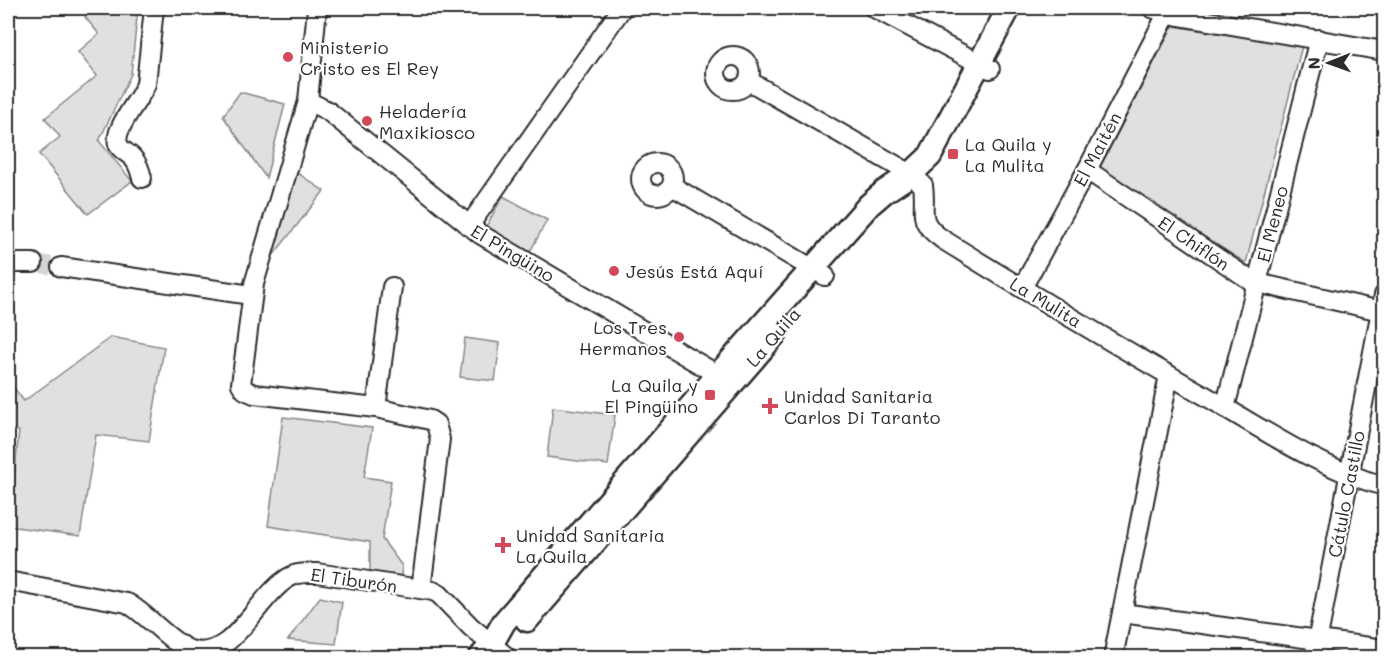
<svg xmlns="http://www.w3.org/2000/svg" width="1392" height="665" font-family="Mali,sans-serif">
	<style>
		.green { fill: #e0e0e0; stroke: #868686; stroke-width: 1.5 }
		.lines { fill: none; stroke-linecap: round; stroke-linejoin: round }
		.minor-tunnel { stroke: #d5d5d5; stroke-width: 18; stroke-dasharray: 18 9; stroke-linecap: butt }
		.minor-casing { stroke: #2b2b2b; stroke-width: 22 }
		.major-casing { stroke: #2b2b2b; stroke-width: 27 }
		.minor { stroke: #fff; stroke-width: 18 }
		.major { stroke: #fff; stroke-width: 22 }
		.poi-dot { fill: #d1495b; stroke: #fff; stroke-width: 2 }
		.labels { text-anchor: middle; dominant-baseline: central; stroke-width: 4.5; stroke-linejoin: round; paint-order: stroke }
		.poi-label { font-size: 18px; fill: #2b2b2b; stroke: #fff; text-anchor: start }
		.street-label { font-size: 18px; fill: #2b2b2b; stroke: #fff }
	</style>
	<rect width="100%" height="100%" fill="#fff"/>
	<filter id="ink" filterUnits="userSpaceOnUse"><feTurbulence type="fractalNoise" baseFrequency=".0167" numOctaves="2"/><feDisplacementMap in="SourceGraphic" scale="12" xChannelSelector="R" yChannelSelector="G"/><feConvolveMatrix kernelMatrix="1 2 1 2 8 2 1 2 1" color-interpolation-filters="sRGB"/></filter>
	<g filter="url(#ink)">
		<!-- green -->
		<g class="green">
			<polygon points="96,8 138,8 131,74 99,141 132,181 88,214 39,154 60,137 45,118 97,76 78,52 99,34 85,17"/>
			<polygon points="1173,26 1302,46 1246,263 1098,171"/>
			<polygon points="240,92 285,104 266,178 223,116"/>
			<polygon points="296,172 324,191 268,262"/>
			<polygon points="503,196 547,220 526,259 482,234"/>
			<polygon points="111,337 164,347 149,441 96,435 80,536 9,526 19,431 8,429 8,380 24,401"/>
			<polygon points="465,338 500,343 495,381 460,377"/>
			<polygon points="553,407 615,415 608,465 547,457"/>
			<polygon points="283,417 372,428 364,477 391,481 382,539 402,566 401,576 370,571 370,542 268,526"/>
			<polygon points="320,597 342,602 336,644 288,640"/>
		</g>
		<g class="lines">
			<!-- minor-tunnel -->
			<polyline class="minor-tunnel" points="33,263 61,267"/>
			<!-- minor casing -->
			<g class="minor-casing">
				<g id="minor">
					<polyline points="317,8 308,101 254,284 241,384 245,390 254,394 376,408 430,420 436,424 440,439 421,589"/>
					<polyline points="874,8 990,69"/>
					<polyline points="1152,8 1179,16 1384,51"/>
					<circle cx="733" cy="73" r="17"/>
					<path d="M749,81L911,174L923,185C927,212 915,220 942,239C1030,294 1119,347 1209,398C1265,431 1322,469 1384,486"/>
					<polyline points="308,101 328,111 480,234 718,375"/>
					<circle cx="657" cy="179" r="16"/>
					<polyline points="1087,170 1253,282 1381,311"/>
					<path d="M142,178C140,170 138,163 132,157C128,153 120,150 118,144C113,128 141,99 146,84L154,8"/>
					<polyline points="672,186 825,276"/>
					<polyline points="469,226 622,8"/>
					<polyline points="8,263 33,263"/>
					<polyline points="61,267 251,295"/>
					<polyline points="1022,288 1087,170 1170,8"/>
					<polyline points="376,408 392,287"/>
					<polyline points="1225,408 1319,39"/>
					<path d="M8,581L127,603C147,614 172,644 190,650C235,664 258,590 294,575C302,572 309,573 317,573L433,591L439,594L471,627L508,658"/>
					<polyline points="1122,613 1384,649"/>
					<polyline points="1113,658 1169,375"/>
					<polyline points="1314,658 1384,295"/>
				</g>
			</g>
			<!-- major casing -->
			<g class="major-casing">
				<g id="major">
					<polyline points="527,620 775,334"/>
					<polyline points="480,658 491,645 504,622 718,375 869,205 884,192 911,174 930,156 1009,8"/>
				</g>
			</g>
			<!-- minor -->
			<use href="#minor" class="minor"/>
			<!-- major -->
			<use href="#major" class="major"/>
		</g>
	</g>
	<!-- markers -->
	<g class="poi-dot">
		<circle cx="288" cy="57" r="6"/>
		<circle cx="367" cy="121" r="6"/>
		<rect x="947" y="148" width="12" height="12" rx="3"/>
		<circle cx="614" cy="271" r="6"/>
		<circle cx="679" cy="337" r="6"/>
		<rect x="704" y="389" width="12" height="12" rx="3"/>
		<path d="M767 397h6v6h6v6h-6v6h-6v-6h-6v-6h6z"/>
		<path d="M500 536h6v6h6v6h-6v6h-6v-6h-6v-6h6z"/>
	</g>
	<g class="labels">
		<!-- poi labels -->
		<g class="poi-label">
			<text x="300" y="47">Ministerio<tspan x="300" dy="21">Cristo es El Rey</tspan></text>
			<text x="379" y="111">Heladería<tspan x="379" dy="21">Maxikiosco</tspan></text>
			<text x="965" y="144">La Quila y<tspan x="965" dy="21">La Mulita</tspan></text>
			<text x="626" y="271">Jesús Está Aquí</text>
			<text x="667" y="327" text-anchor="end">Los Tres<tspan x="667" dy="21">Hermanos</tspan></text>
			<text x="698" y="385" text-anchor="end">La Quila y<tspan x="698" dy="21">El Pingüino</tspan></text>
			<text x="784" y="396">Unidad Sanitaria<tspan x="784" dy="21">Carlos Di Taranto</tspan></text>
			<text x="516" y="535">Unidad Sanitaria<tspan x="516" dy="21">La Quila</tspan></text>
		</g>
		<!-- street labels -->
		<g class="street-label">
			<text transform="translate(1097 149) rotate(-62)">El Maitén</text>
			<text transform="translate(1272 224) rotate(-76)">El Meneo</text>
			<text transform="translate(1194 243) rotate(34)">El Chiflón</text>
			<text transform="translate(513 253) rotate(31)">El Pingüino</text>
			<text transform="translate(1046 302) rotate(31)">La Mulita</text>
			<text transform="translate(773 337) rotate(-49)">La Quila</text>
			<text transform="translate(1346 494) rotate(-79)">Cátulo Castillo</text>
			<text transform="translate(354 580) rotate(8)">El Tiburón</text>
		</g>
	</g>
	<!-- margin -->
	<rect width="1392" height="665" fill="none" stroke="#fff" stroke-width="30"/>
	<rect x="15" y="15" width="1362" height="635" fill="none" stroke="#2b2b2b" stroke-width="2" filter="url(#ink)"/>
	<!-- north arrow -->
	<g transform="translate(1329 63) rotate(269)" stroke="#ffffff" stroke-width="4.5" paint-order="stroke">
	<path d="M0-4.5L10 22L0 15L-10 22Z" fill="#2b2b2b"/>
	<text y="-9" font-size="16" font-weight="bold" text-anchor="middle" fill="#2b2b2b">N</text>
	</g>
</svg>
